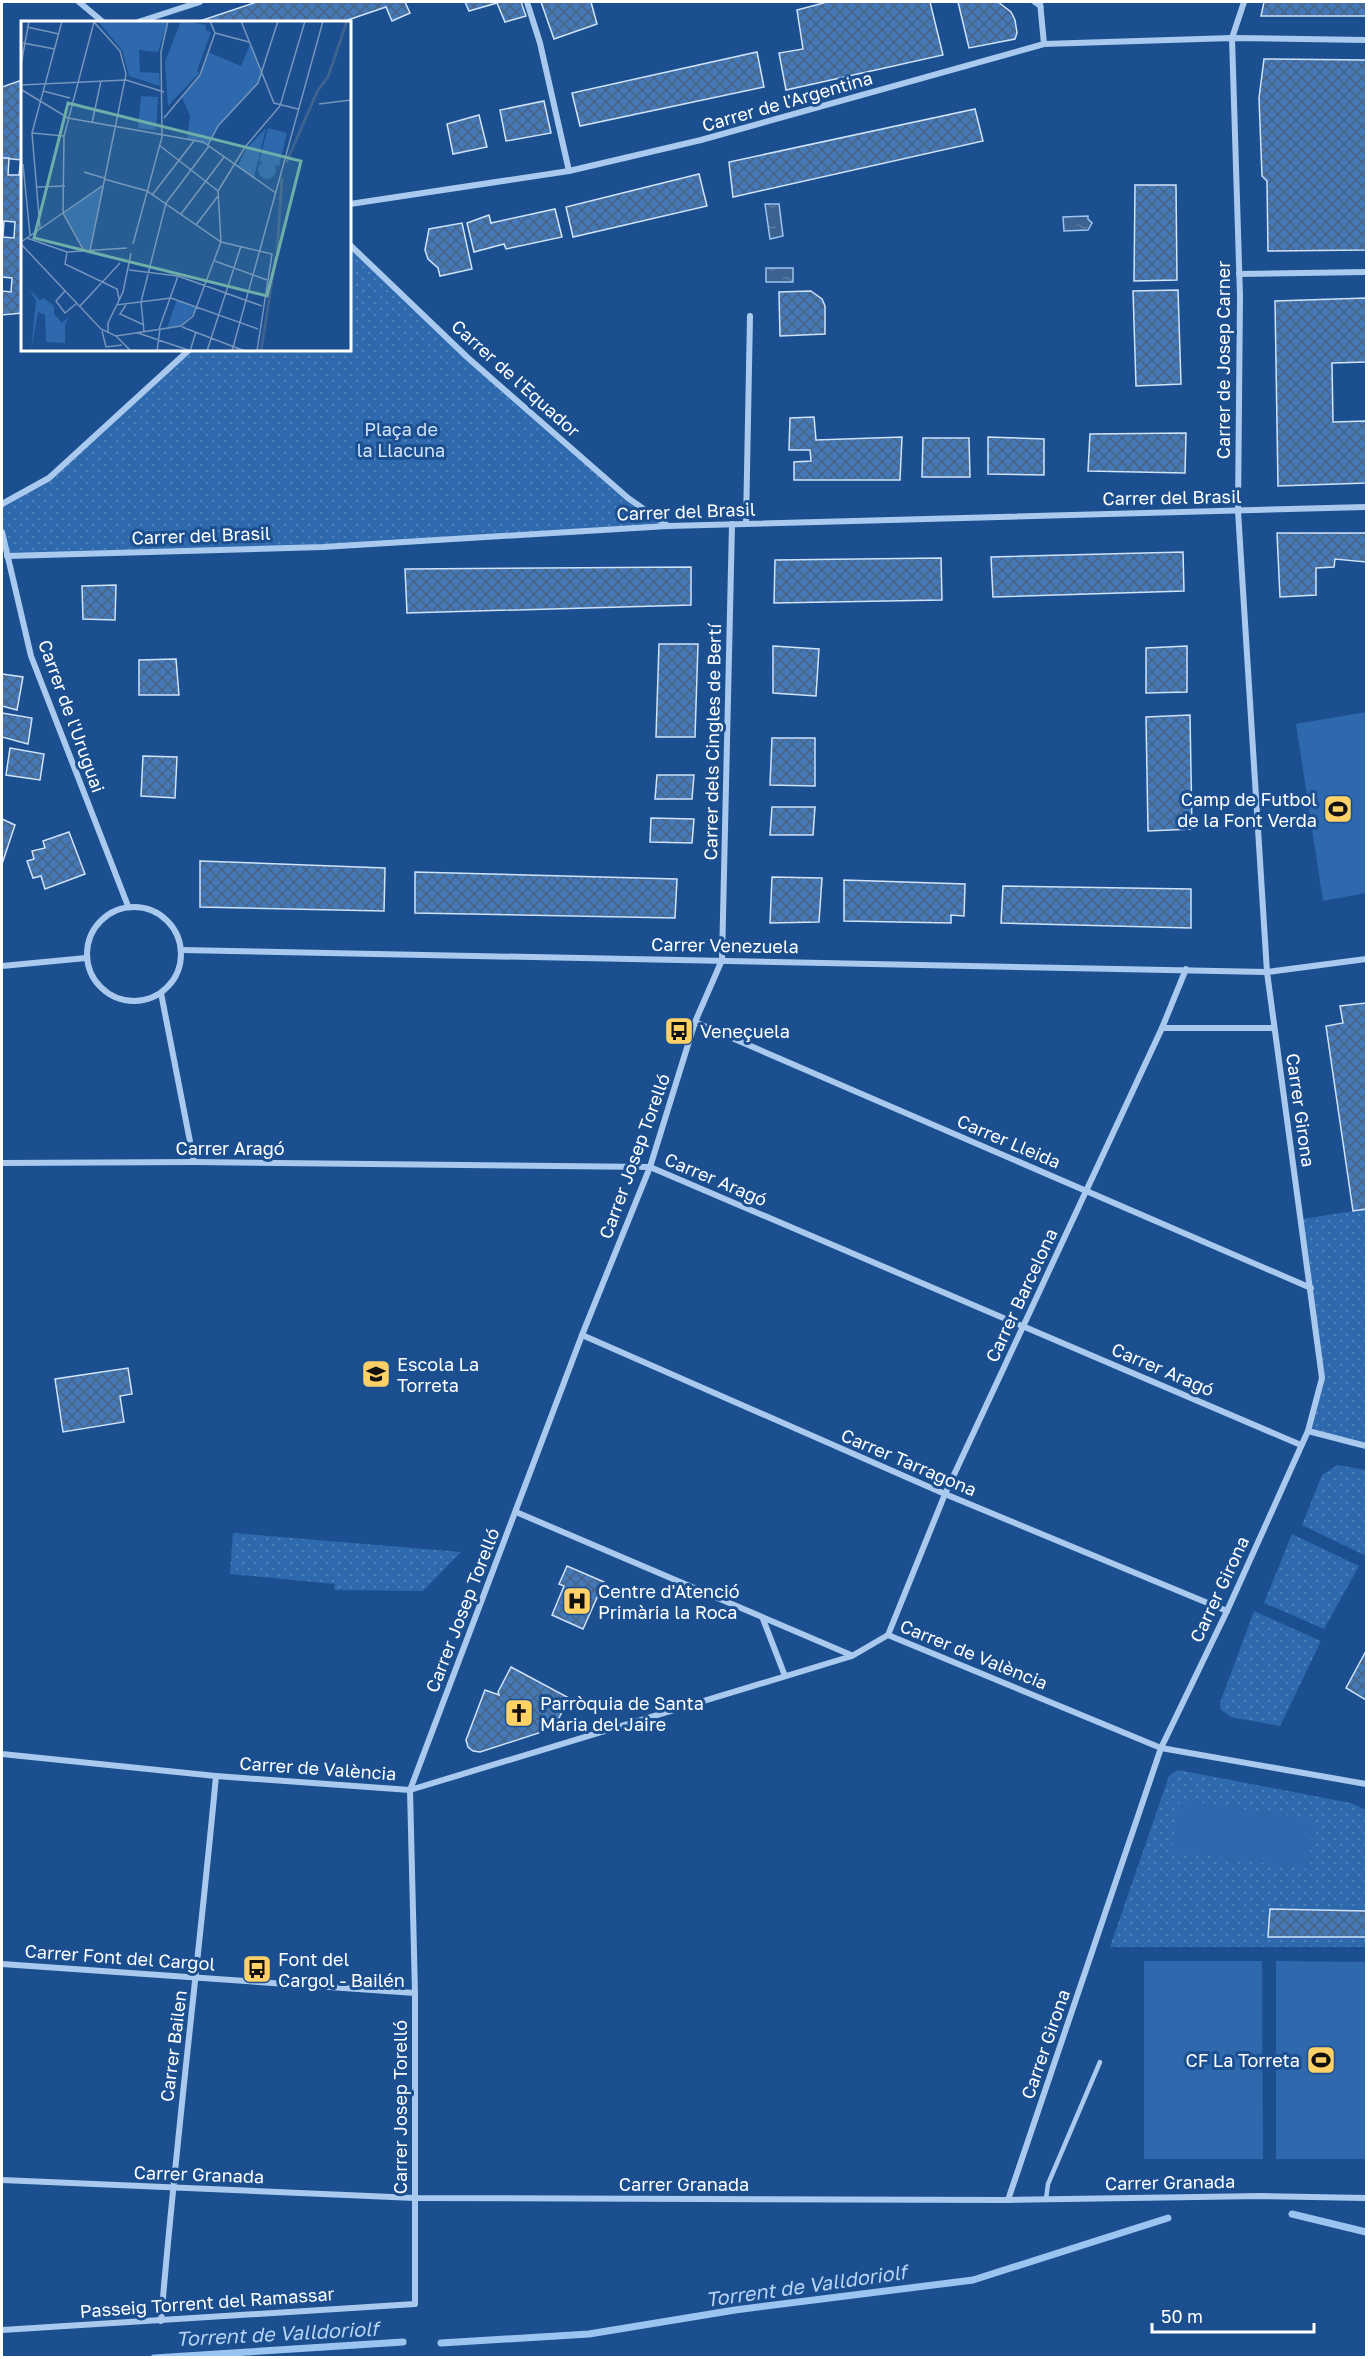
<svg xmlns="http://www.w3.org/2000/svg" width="1368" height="2359" font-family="'Golos Text',sans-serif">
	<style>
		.park { fill: url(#park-dots) }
		.pitch { fill: #2e69ad }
		.water { fill: url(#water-ripples); stroke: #9cc4f0; stroke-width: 1.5 }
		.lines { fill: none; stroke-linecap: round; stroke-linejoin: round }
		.stream { stroke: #9cc4f0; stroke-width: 7 }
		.building { fill: url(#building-cross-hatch); stroke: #cfe3fa; stroke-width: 1.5; fill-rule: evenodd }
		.service { stroke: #a9c9ee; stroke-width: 4.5 }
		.pedestrian { stroke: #a9c9ee; stroke-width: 5 }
		.minor { stroke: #a9c9ee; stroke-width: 6 }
		.labels { text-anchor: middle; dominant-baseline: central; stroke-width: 6; stroke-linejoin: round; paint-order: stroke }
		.street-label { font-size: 18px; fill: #fff; stroke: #1b4f8f }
		.park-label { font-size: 18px; fill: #cfe3fa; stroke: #1b4f8f }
		.poi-label { font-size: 18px; fill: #fff; stroke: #1b4f8f; text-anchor: start }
		.water-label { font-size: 20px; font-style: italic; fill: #b5d3f5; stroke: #1b4f8f }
		.inset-river { fill: none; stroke: #3c6290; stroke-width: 3 }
		.inset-road { fill: none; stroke: #7695bc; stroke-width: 1.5 }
		.view { fill: #6fada8; fill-opacity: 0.15; stroke: #6fada8; stroke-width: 3 }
		.inset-edge { fill: none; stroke: #fff; stroke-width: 3 }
	</style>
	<defs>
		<pattern id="park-dots" width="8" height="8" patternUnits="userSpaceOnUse" patternTransform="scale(1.5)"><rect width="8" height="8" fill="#2e69ad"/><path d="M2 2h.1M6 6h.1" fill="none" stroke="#4d80b9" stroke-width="1.8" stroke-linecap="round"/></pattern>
		<pattern id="water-ripples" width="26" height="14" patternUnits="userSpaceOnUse" patternTransform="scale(1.5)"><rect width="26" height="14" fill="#3c6290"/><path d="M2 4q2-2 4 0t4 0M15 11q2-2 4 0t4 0" fill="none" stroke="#597aa1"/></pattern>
		<pattern id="building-cross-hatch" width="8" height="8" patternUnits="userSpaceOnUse" patternTransform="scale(1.5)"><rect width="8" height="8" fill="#4478b7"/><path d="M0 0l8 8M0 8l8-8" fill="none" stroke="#486282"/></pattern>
	</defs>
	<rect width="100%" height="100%" fill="#1b4f8f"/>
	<!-- park -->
	<g class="park">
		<polygon points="350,245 467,357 628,498 668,526 323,547 7,556 2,532 2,504 49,478 189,350 350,350"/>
		<polygon points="1366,1209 1366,1446 1308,1431 1322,1377 1302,1219"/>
		<polygon points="1338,1465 1366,1470 1366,1556 1302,1525 1322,1475"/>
		<polygon points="233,1533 461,1552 423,1591 334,1590 335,1584 230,1574"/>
		<polygon points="1292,1534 1359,1566 1324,1629 1264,1603"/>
		<polygon points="1254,1611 1321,1641 1280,1726 1231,1717 1221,1710 1220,1703"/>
		<polygon points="1178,1770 1351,1803 1366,1810 1366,1947 1110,1947 1169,1776"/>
	</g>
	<!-- pitch -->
	<g class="pitch">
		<polygon points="1366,712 1366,893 1323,901 1296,724"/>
		<polygon points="1180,1800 1313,1819 1309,1869 1172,1851"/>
		<polygon points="1144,1961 1262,1961 1263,2159 1144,2159"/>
		<polygon points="1276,1961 1366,1962 1366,2159 1276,2159"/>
	</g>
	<!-- water -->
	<g class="water">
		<polygon points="765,204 779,204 783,236 770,239"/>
		<polygon points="1088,216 1088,219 1092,223 1088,230 1064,231 1063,217"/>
		<rect x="766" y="268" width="27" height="14"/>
	</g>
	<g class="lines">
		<!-- stream -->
		<g class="stream">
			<polyline points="1292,2214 1366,2232"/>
			<polyline points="441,2343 589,2334 735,2310 973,2280 1168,2218"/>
			<polyline points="154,2358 403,2342"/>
		</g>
	</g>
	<!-- building -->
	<g class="building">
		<polygon points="257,2 405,2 410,13 392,21 386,7 342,22 197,22"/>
		<polygon points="465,2 521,2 526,16 505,22 497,3 469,11"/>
		<polygon points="541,2 591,2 597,24 554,39"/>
		<polygon points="827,2 930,2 943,55 786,90 779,53 803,49 797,10"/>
		<polygon points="958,2 998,2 1011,12 1015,20 1017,33 1015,39 969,48"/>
		<polygon points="1264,2 1366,2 1366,16 1261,16"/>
		<polygon points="757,52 764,87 580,126 572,93"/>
		<polygon points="1264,59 1366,60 1366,250 1268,251 1267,181 1262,176 1259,98"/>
		<polygon points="22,80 22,160 2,158 2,87"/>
		<polygon points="544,101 551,133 506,141 500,110"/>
		<polygon points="975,109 983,141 733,197 729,162"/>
		<polygon points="479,115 487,147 453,154 447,124"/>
		<path d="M2,158H9L8,175H19L21,159L22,160V313L2,315V291L11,292L12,278L2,277ZM4,221L15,222L14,238L3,237Z"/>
		<polygon points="699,174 707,206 573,237 566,207"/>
		<polygon points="1135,185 1176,185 1177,280 1134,281"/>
		<polygon points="555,209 562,237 506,249 504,244 474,252 467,223 489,215 491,223"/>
		<polygon points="462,223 472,269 440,276 438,268 428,259 425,250 429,229"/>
		<polygon points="1178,290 1181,384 1136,386 1133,291"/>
		<polygon points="811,291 822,299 825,306 825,334 780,336 779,292"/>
		<polygon points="1366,298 1366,362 1332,363 1333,422 1366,421 1366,483 1278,486 1275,301"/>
		<polygon points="814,417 816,440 902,437 900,480 794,480 794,462 811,461 810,450 789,450 790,418"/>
		<polygon points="1186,433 1185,473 1088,471 1090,434"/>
		<polygon points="988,437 1044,439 1044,475 988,474"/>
		<polygon points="923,438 969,438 970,477 922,477"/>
		<polygon points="1277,533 1366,533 1366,562 1335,559 1334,567 1316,568 1316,595 1280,597"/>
		<polygon points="1183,552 1184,591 993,597 991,557"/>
		<polygon points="941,558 942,600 774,603 775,560"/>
		<polygon points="691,567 691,605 407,613 405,569"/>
		<polygon points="116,585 115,620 83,619 82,586"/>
		<polygon points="659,644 698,644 695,737 656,737"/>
		<polygon points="773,646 819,649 816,696 773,693"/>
		<polygon points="1187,646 1187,692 1146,693 1146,648"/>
		<polygon points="176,659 179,695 139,695 139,660"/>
		<polygon points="2,674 23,677 17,710 2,706"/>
		<polygon points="2,713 32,718 28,744 2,737"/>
		<polygon points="1190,715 1192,829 1148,831 1146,717"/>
		<polygon points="772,738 815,738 815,786 770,785"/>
		<polygon points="10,748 44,754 40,780 6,775"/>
		<polygon points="143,756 177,757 175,798 141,796"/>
		<polygon points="657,775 694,775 692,799 655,799"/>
		<polygon points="772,807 815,807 813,835 770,835"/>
		<polygon points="651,818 694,819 692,843 650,842"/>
		<polygon points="2,819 15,825 2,864"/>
		<polygon points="69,832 85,874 45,889 41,876 33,878 27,861 34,859 32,851 45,848 43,841"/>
		<polygon points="200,861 385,868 384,911 200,907"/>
		<polygon points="415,872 677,879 675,918 415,913"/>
		<polygon points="772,877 822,878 819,922 770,923"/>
		<polygon points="844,880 965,884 964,916 951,915 951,923 844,921"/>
		<polygon points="1003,886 1191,889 1191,928 1001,923"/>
		<polygon points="1366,1003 1366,1209 1353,1211 1326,1026 1343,1023 1340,1006"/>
		<polygon points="128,1368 132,1394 120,1396 124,1422 63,1432 55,1379"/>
		<polygon points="567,1566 604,1582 583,1629 552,1615 564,1586 559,1584"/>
		<polygon points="1366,1651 1366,1700 1346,1688"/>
		<polygon points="511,1667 569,1698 554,1728 480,1752 473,1751 468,1747 466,1740 485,1690 499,1695 498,1692"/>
		<polygon points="1270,1909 1366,1911 1366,1937 1268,1937"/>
	</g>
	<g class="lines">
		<!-- service -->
		<polyline class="service" points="1046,2199 1048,2184 1100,2062"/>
		<!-- pedestrian -->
		<polyline class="pedestrian" points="1034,2 1041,7"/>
		<!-- minor -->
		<g class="minor">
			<polyline points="79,2 103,22"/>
			<polyline points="527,2 540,43 569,171"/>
			<polyline points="1040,2 1044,44"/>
			<polyline points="138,22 200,2"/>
			<polyline points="350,204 569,171 701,140 1044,44 1232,38 1366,40"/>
			<polyline points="350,245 467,357 628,498 668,526"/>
			<polyline points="1239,274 1366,272"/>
			<polyline points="2,504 49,478 189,350"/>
			<polyline points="746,523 750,316"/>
			<polyline points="2,532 31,656 128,906"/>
			<polyline points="7,556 323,547 668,526 1366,507"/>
			<circle cx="134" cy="954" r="47"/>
			<polyline points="181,950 1267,972 1366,959"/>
			<polyline points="2,966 86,958"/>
			<polyline points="161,993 194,1162"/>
			<polyline points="695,1022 1311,1288"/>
			<polyline points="1162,1028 1274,1028"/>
			<polyline points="2,1163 194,1162 650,1167 1301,1445"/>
			<polyline points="582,1335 945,1494 1227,1611"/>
			<polyline points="1308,1431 1366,1446"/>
			<polyline points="516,1512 851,1655"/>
			<polyline points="763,1619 785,1676"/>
			<polyline points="888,1635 945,1494 1162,1028 1186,969"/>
			<polyline points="888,1635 1161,1748 1366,1784"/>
			<polyline points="2,1754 216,1776 410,1790 852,1656 888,1635"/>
			<polyline points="2,1964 415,1993"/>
			<polyline points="2,2180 415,2198 1008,2200 1262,2196 1366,2198"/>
			<polyline points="1008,2200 1161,1748 1227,1611 1308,1431 1322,1378 1267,972 1238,511 1240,296 1232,38 1244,2"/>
			<path d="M161,2321C176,2139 199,1958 216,1776"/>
			<polyline points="2,2330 415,2304 415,1993 410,1790 582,1335 650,1167 695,1022 722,960 732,524"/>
		</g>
	</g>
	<!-- icons -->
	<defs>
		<g id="stadium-square" transform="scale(1.5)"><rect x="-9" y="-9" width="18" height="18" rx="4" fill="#ffd166" stroke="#1b4f8f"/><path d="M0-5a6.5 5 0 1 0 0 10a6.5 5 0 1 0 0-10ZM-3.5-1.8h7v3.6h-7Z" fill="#111"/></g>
		<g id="bus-square" transform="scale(1.5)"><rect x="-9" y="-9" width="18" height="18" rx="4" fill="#ffd166" stroke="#1b4f8f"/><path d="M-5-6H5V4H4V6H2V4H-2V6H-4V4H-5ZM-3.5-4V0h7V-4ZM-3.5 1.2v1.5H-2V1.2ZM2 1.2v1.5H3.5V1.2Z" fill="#111"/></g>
		<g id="school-square" transform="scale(1.5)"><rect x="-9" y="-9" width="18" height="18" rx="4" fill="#ffd166" stroke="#1b4f8f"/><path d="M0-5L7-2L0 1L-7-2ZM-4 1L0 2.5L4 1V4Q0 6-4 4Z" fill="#111"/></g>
		<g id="hospital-square" transform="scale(1.5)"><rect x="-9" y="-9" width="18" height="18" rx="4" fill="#ffd166" stroke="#1b4f8f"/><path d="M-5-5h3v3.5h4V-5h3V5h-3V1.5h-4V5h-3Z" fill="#111"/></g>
		<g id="church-square" transform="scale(1.5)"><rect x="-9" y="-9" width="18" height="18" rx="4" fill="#ffd166" stroke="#1b4f8f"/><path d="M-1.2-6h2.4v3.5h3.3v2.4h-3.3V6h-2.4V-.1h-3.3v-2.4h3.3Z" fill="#111"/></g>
	</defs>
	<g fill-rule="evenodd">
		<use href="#stadium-square" x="1338" y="809"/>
		<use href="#bus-square" x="679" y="1031"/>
		<use href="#school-square" x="376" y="1374"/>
		<use href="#hospital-square" x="577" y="1601"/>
		<use href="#church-square" x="519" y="1713"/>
		<use href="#bus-square" x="257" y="1969"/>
		<use href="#stadium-square" x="1321" y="2060"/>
	</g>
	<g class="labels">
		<!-- street labels -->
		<g class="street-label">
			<text transform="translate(787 101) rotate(-16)">Carrer de l'Argentina</text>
			<text transform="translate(1223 360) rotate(-90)">Carrer de Josep Carner</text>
			<text transform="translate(516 378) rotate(42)">Carrer de l'Equador</text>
			<text transform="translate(1172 497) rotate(-1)">Carrer del Brasil</text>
			<text transform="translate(686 511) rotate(-2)">Carrer del Brasil</text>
			<text transform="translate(201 535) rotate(-2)">Carrer del Brasil</text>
			<text transform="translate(72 716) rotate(70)">Carrer de l'Uruguai</text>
			<text transform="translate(712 742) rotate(-89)">Carrer dels Cingles de Bertí</text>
			<text transform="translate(725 945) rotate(1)">Carrer Venezuela</text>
			<text transform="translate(1301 1110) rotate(82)">Carrer Girona</text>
			<text transform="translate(1009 1141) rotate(23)">Carrer Lleida</text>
			<text x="230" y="1148">Carrer Aragó</text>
			<text transform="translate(634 1156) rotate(-70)">Carrer Josep Torelló</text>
			<text transform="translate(716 1179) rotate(23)">Carrer Aragó</text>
			<text transform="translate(1021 1295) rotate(-65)">Carrer Barcelona</text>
			<text transform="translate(1163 1369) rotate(23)">Carrer Aragó</text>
			<text transform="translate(909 1462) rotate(23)">Carrer Tarragona</text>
			<text transform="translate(1219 1589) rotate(-65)">Carrer Girona</text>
			<text transform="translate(462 1610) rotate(-69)">Carrer Josep Torelló</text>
			<text transform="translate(974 1654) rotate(22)">Carrer de València</text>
			<text transform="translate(318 1768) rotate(4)">Carrer de València</text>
			<text transform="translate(120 1957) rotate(4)">Carrer Font del Cargol</text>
			<text transform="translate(1045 2044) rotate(-71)">Carrer Girona</text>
			<text transform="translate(173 2046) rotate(-83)">Carrer Bailen</text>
			<text transform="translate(400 2107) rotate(-90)">Carrer Josep Torelló</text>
			<text transform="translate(199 2174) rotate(2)">Carrer Granada</text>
			<text transform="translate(1170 2182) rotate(-1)">Carrer Granada</text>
			<text x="684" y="2184">Carrer Granada</text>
			<text transform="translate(207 2302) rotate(-4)">Passeig Torrent del Ramassar</text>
		</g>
		<!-- park labels -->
		<g class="park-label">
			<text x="401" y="429">Plaça de<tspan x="401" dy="21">la Llacuna</tspan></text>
		</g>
		<!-- poi labels -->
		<g class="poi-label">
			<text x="1317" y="799" text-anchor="end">Camp de Futbol<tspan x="1317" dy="21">de la Font Verda</tspan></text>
			<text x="700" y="1031">Veneçuela</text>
			<text x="397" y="1364">Escola La<tspan x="397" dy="21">Torreta</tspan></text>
			<text x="598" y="1591">Centre d'Atenció<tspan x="598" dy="21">Primària la Roca</tspan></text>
			<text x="540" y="1703">Parròquia de Santa<tspan x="540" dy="21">Maria del Jaire</tspan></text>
			<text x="278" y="1959">Font del<tspan x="278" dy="21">Cargol - Bailén</tspan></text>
			<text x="1300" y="2060" text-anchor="end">CF La Torreta</text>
		</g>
		<!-- water labels -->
		<g class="water-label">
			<text transform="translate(806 2285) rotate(-8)">Torrent de Valldoriolf</text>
			<text transform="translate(277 2333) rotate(-3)">Torrent de Valldoriolf</text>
		</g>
	</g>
	<!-- overview -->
	<g transform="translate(21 21)">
		<rect width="330" height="330" fill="#1b4f8f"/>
		<path d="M9,269L19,279L23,277L33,285V293L41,302L48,295L44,303V322L25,321L24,294L17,291L10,330L15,280Z" fill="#2e69ad"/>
		<path d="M160,0L185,4V10L190,11L176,50L178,52L147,85L144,41Z" fill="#2e69ad"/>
		<path d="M77,0H147L137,31L118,29L119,51L138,52L139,65L108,55L101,29ZM229,23L241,54L237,62L197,105L187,124L166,119L169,95L161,76L179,54L187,31L220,45ZM245,107L233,156L217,145L225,128ZM82,164L69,230H63L42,192ZM156,279L177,287L160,305L146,307Z" fill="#2e69ad"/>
		<path d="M120,75L137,76L135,109L117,107ZM247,107L266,112L258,145L238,140ZM237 149a9 9 0 1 1 18 0a9 9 0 1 1-18 0Z" fill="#2e69ad"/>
		<path class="inset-river" d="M265,142L297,69L307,56L326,0M256,232L261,157M240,330L255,235"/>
		<path class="inset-road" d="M220,0L253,82L277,88M6,6L38,13M194,12L228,21M2,22L34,28M0,44L8,0M0,64L105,59L143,71M1,69L47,97L182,121L255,172M22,70L49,77M298,83L330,79M143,97L179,54L194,12L189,0M71,102L80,60M11,112L43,115M138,124L197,170M187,124L197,105L237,62L257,0M2,143L9,214M63,151L83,157M83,158L126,170L200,221L251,233L236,330M16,166L44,165M197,170L224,126L259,85L284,0M131,174L173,120M160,193L203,136M175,204L197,175M19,207L11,112L41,0M6,217L46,231L106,227M0,221L81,165M0,223L80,308L95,315L110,330M112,223L141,116L140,31L147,0M63,230L42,192L43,115L73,1M69,230L105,53L99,30L72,0M46,231L44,243L96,268L98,278M194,240L246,259M108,249L157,255L241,285M44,270L35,280L44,292L56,282M95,284L150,277L237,308M105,284L99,293L123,304M59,285L99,242M161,306L224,330M138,308L157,255M81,310L85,326L101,324M123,311L120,281L145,182L188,125M87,312V302L102,271L110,232M117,312L170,330M95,315L160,305L172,295L200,221L197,170M136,330L139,308M169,330L175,311M186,330L220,225M211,330L302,0"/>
		<path class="view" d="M47,82L280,140L246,275L13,217Z"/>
		<rect width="330" height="330" class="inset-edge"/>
	</g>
	<!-- border -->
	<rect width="1368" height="2359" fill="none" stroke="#ffffff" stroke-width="6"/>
	<!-- scale -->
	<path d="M1152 2323v9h162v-9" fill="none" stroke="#ffffff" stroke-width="3"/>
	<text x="1161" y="2323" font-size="18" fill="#ffffff" stroke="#1b4f8f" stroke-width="4.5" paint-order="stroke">50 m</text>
</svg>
